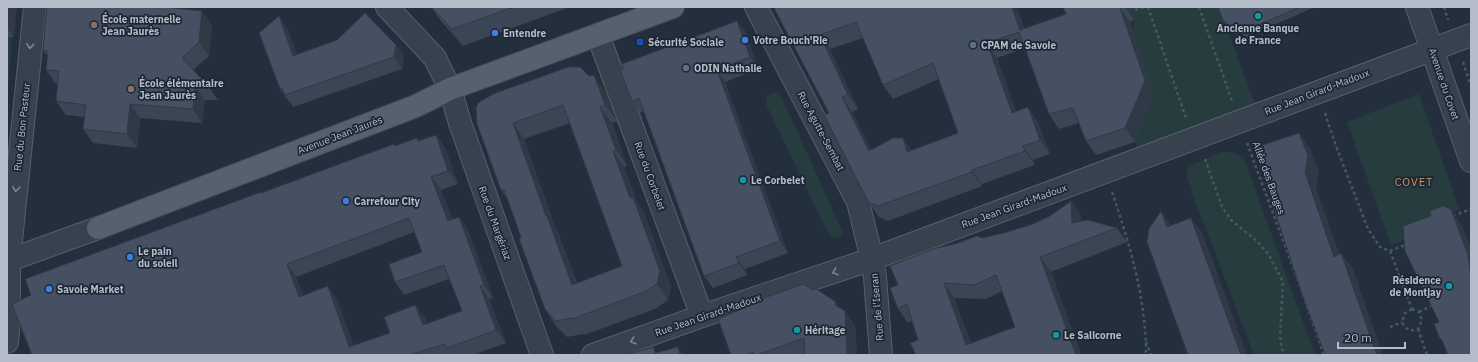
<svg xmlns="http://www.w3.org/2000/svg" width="1478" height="362" font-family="'IBM Plex Sans',sans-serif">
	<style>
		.green { fill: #263c3f }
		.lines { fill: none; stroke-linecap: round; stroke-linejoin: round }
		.minor-casing { stroke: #565f6c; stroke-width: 24 }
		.major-casing { stroke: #414a57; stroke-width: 24 }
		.path { stroke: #44595c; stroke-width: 2.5; stroke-dasharray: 3 3; stroke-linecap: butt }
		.minor { stroke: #38414e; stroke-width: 22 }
		.major { stroke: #56606e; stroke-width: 22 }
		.wall { fill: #3b4654; fill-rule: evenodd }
		.shaded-wall { fill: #303945 }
		.building { fill: #455162; stroke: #303945; fill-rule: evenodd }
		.oneway { stroke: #7c8592 }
		.culture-dot { fill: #0f9aa8; stroke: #1d2633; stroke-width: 1.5 }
		.education-dot { fill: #8d6e63; stroke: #1d2633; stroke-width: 1.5 }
		.shop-dot { fill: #3f7fe0; stroke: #1d2633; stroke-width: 1.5 }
		.transit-dot { fill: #1a4fb4; stroke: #1d2633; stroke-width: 1.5 }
		.service-dot { fill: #5c6f8a; stroke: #1d2633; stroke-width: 1.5 }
		.labels { text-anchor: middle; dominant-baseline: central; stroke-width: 3.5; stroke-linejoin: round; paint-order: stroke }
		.poi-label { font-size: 10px; font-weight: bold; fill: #b4bcc9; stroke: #1d2633; text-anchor: start }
		.street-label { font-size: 10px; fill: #b4bcc9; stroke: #1d2633 }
		.neighbourhood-label { font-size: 11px; letter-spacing: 1px; fill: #d59563; stroke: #1d2633 }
	</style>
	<rect width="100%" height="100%" fill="#242f3e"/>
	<!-- green -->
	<g class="green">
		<polygon points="1129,7 1219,7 1256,107 1138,148 1135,142 1155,96 1133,32 1134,20"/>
		<polygon points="7,36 12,36 7,105"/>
		<polygon points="775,92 783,100 843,233 838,238 832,237 827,231 766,104 767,96"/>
		<polygon points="1419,94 1459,209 1405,231 1406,239 1391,245 1347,122"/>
		<path d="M1221,152C1231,152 1238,152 1245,161L1315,355H1254L1192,193L1186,172L1189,166Z"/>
	</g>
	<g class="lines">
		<!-- minor casing -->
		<g class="minor-casing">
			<g id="minor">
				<polyline points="387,7 435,58 450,89 460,123 542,355"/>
				<polyline points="756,7 858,202 872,259 875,277 881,355"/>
				<polyline points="1417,7 1471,161"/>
				<polyline points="598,35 702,316"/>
				<polyline points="7,261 98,228"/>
				<polyline points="7,342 9,319 9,260 35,7"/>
				<polyline points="593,355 702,316 872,259 1471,35"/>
			</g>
		</g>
		<!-- major casing -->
		<g class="major-casing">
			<polyline id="major" points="98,228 416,106 450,89 673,7"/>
		</g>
		<!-- path -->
		<g class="path">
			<polyline points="1148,7 1186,118"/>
			<polyline points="1199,7 1232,101"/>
			<polyline points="1444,7 1448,20"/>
			<polyline points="1135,10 1145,7"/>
			<polyline points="1463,62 1471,86"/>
			<polyline points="1325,113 1336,146 1368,229 1380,247 1390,251 1405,245 1407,243"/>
			<polyline points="1247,143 1293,267 1324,355"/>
			<polyline points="1205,159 1222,207 1231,220 1257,241 1269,255 1283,282 1280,337 1282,349 1285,355"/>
			<path d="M1112,192C1130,245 1146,298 1146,355"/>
			<polyline points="1453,216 1471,209"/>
			<polyline points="1390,251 1412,309"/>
			<path d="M1412,309L1419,312L1422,320L1418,329C1410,332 1405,329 1402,322L1405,313Z"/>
			<polyline points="1419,312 1431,306"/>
			<polyline points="1390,327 1402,322"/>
			<polyline points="1418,329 1427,355"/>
			<polyline points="1146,342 1151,355"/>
		</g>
		<!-- minor -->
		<use href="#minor" class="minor"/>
		<!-- major -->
		<use href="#major" class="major"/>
	</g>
	<!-- wall -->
	<g class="wall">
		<polygon points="7,7 14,37 7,37"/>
		<polygon points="431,7 570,7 463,46 441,21"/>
		<path d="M1063,7H1129L1134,20L1130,22L1155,96L1135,142L1096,155L1086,141L1079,123L1059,129L1049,114L1025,48L997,58L1016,112L1028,107L1038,122L1050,154L1033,160L1035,165L982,184V186L888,221L879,217L869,203L829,113L775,10L1024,29L1066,14ZM863,38L883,85L893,99L939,79L958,133L911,150L903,138L871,149L852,112L858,109L830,49Z"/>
		<polygon points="1218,7 1315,7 1246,37 1241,33 1235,34 1227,25 1223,20"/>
		<polygon points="737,21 746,33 758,69 725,82 788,253 745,269 747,275 713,288 704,276 644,111 640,113 632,101 623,69"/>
		<polygon points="212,25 209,56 193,70 208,86 218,100 205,100 202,123 140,118 137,148 93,143 83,129 85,117 66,115 56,101 58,84 56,84 46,70 48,57 43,50"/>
		<polygon points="287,28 297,55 396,45 404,56 402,69 293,107 280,89"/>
		<path d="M589,76L605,91L617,121L612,123L627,166L624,167L628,178L638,204L644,213L671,287L668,300L655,309L584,335L583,334L567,337L556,326L545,309L521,238L508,200L501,190L477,124ZM570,123L622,266L577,283L558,232L556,229L524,139Z"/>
		<path d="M436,135L445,148L458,184L441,190L452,219L459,217L468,230L493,298L489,299L506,343L473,355H32L262,193L417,138L419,141ZM414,232L422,252L395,282L404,295L449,279L462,311L427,324L425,318L415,305L390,333L353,346L337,299L303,296L296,277Z"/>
		<path d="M1071,201L1081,215V221L1117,228L1127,242L1051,272L1081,355L918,340L912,321L908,323L898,309V285L982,238L1007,232L1033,224L1050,216ZM1002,291L1015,327L971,344L954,298L986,299Z"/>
		<polygon points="840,308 845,311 855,326 857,355 731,355"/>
	</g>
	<!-- shaded-wall -->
	<g class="shaded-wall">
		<polygon points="8,7 17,7 14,37 7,27 7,19"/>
		<polygon points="1012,7 1017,7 1030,45 1020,30"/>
		<polygon points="1125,7 1129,7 1134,20"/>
		<polygon points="1120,8 1130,22 1155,96 1135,142 1125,128"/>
		<polygon points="202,11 212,25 209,56 199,42"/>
		<polygon points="279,16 287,28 301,68 293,56"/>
		<polygon points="737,21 746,33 758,69 750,57"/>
		<polygon points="820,35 830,49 858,109 848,95"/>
		<polygon points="987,43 997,58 1022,128 1012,113"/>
		<polygon points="396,45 404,56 402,69 394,57"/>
		<polygon points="717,70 725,82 788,253 780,241"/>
		<polygon points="594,75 605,91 617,121 605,105"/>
		<polygon points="195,86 205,100 202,123 193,109"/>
		<polygon points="842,97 852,112 879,165 869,151"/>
		<polygon points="130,104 140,118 137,148 127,134"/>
		<polygon points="600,107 612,123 627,166 616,150"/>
		<polygon points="1028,107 1038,122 1050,154 1040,140"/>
		<polygon points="513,123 524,139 556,229 558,232 583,301 572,285 546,216"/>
		<polygon points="1299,133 1311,150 1319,172 1316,188 1346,273 1334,257 1305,172"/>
		<polygon points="436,135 445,148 458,184 448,171"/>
		<polygon points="903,138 913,152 907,152"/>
		<polygon points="1023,146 1033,160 1035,165 1025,151"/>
		<polygon points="613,151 624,167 638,204 644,213 671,287 668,300 657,284 630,198"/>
		<polygon points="972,170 982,184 982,186 972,172"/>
		<polygon points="431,177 441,190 457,234 448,221"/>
		<polygon points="1071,201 1081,215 1082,238 1072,223"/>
		<polygon points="1451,209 1462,225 1471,249 1471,277"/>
		<polygon points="1161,211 1172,227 1167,227"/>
		<polygon points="459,217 468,230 493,298 484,285"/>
		<polygon points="1191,218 1203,234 1247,355 1241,355"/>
		<polygon points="1341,253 1353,269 1383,355 1377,355"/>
		<polygon points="736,257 745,269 747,275 739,263"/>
		<polygon points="1040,257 1051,272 1081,355 1076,355"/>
		<polygon points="287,264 296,277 308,310 299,297"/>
		<polygon points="944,283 954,298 975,355 966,345"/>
		<polygon points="328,286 337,299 357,355 349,347"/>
		<polygon points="480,286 489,299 506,343 496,330"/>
		<polygon points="836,302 845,315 845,311 855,326 857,355 847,355 835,305"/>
		<polygon points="415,305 425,318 432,338 423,325"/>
		<polygon points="678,347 683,355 680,355"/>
	</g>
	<!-- building -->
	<g class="building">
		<polygon points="7,7 8,7 7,19"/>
		<polygon points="47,7 165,7 202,11 199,42 182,58 208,86 195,86 193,109 130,104 127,134 83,129 86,105 56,101 59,71 46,70 48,51 43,50"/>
		<polygon points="431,7 514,7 452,29"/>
		<path d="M774,7H1012L1020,30L1066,14L1063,7H1121L1120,8L1145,81L1125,128L1086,141L1073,108L1049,114L1019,32L987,43L1012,113L1028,107L1040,140L1023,146L1025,151L972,170V172L878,206L869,203L824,115L829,113L775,10ZM856,22L883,85L933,63L958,133L907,152L903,138H893L869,151L842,97L848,95L820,35Z"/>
		<polygon points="1218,7 1300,7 1242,32 1237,29 1231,29 1223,20"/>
		<polygon points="365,13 396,45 394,57 285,95 282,88 280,89 259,33 279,16 293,56 337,40"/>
		<polygon points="737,21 750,57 717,70 780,241 736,257 739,263 704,276 639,98 632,101 620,70 623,69 622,64"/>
		<path d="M568,67H580L589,76L594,75L605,105L600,107L616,150L613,151L617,162L630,198L633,197L660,271L657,284L644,292L572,319V318L556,321L545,309L519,239L521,238L517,226L504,190H501L477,124L476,108L478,103L493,94ZM563,105L622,266L572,285L547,216H546L513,123Z"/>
		<polygon points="1299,133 1308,156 1305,172 1334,257 1341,253 1377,355 1325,355 1302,294 1254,148"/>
		<path d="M436,135L448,171L431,177L448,221L459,217L484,285L480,286L496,330L447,348L445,344L409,355H32L12,304L31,295L25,279L261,192V193L394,144L395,146L417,138L418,141ZM409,218L422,252L389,264L395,282L444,265L462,311L423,325L415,305L384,317L390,333L349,347L328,286L299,297L287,264Z"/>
		<path d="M1071,201L1072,223L1088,220L1117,228L1040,257L1076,355H916L910,343L918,340L907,304L898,309L890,288L898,285L890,266L933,249L958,243L977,236L982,238L1007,232L1033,224L1050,216ZM996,275L1015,327L966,345L944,283L975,285Z"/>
		<polygon points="1443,206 1451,209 1468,255 1471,277 1471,355 1448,355 1442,340 1439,337 1434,324 1439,322 1405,251 1403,226 1431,216 1430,211"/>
		<polygon points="1161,211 1167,227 1191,218 1241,355 1188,355 1147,242 1149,229"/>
		<polygon points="803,284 813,290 815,288 836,302 835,305 845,311 847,355 805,355 804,338 757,355 754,355 753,352 746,355 731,355 718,319 754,304 753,302"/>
		<polygon points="654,347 655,353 678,347 680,355 625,355"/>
	</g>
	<!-- one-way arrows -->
	<defs><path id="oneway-chevron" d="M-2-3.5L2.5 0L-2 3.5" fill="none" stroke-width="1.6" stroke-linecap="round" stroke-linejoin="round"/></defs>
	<g class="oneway">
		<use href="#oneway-chevron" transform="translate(30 46) rotate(96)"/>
		<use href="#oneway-chevron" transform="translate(16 189) rotate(96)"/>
		<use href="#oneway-chevron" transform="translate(835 272) rotate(161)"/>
		<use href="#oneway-chevron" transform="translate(633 341) rotate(161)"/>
	</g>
	<!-- markers -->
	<g class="culture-dot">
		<circle cx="1258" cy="16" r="4"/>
		<circle cx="743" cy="180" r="4"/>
		<circle cx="1449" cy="286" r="4"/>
		<circle cx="797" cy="330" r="4"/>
		<circle cx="1056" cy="335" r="4"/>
	</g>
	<g class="education-dot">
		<circle cx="94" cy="25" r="4"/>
		<circle cx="131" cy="89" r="4"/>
	</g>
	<g class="shop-dot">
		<circle cx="495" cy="33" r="4"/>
		<circle cx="745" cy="40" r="4"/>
		<circle cx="346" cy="201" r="4"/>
		<circle cx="130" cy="257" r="4"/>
		<circle cx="49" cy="289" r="4"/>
	</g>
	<rect class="transit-dot" x="636" y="38" width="8" height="8" rx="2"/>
	<g class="service-dot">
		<circle cx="973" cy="45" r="4"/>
		<circle cx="686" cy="68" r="4"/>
	</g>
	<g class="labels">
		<!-- poi labels -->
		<g class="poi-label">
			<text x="102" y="19">École maternelle<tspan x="102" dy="12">Jean Jaurès</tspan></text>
			<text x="1258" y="28" text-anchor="middle">Ancienne Banque<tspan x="1258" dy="12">de France</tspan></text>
			<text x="503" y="33">Entendre</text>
			<text x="753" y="40">Votre Bouch'Rie</text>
			<text x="648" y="42">Sécurité Sociale</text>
			<text x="981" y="45">CPAM de Savoie</text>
			<text x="694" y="68">ODIN Nathalie</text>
			<text x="139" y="83">École élémentaire<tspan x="139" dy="12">Jean Jaurès</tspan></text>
			<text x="751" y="180">Le Corbelet</text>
			<text x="354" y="201">Carrefour City</text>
			<text x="138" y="251">Le pain<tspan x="138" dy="12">du soleil</tspan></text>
			<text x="1441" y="280" text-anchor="end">Résidence<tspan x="1441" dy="12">de Montjay</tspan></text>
			<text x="57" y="289">Savoie Market</text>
			<text x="805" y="330">Héritage</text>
			<text x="1064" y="335">Le Salicorne</text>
		</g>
		<!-- street labels -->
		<g class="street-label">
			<text transform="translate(1444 84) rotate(71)">Avenue du Covet</text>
			<text transform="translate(1317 92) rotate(-21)">Rue Jean Girard-Madoux</text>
			<text transform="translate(22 127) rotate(-84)">Rue du Bon Pasteur</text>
			<text transform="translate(821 131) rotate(62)">Rue Agutte-Sembat</text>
			<text transform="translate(340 135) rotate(-21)">Avenue Jean Jaurès</text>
			<text transform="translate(650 176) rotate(70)">Rue du Corbelet</text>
			<text transform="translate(1269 178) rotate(70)">Allée des Bauges</text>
			<text transform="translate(1014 206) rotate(-20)">Rue Jean Girard-Madoux</text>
			<text transform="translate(495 223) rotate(70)">Rue du Margériaz</text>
			<text transform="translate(877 307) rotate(-95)">Rue de l'Iseran</text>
			<text transform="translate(708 315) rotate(-19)">Rue Jean Girard-Madoux</text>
		</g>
		<!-- neighbourhood labels -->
		<g class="neighbourhood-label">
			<text x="1414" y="182">COVET</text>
		</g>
	</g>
	<!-- border -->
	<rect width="1478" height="362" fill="none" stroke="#b4bcc9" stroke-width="16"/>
	<!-- scale -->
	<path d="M1338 342v6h67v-6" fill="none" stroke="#b4bcc9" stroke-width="2"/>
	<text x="1344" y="342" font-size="12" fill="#b4bcc9" stroke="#1d2633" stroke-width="3" paint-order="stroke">20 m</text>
</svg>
